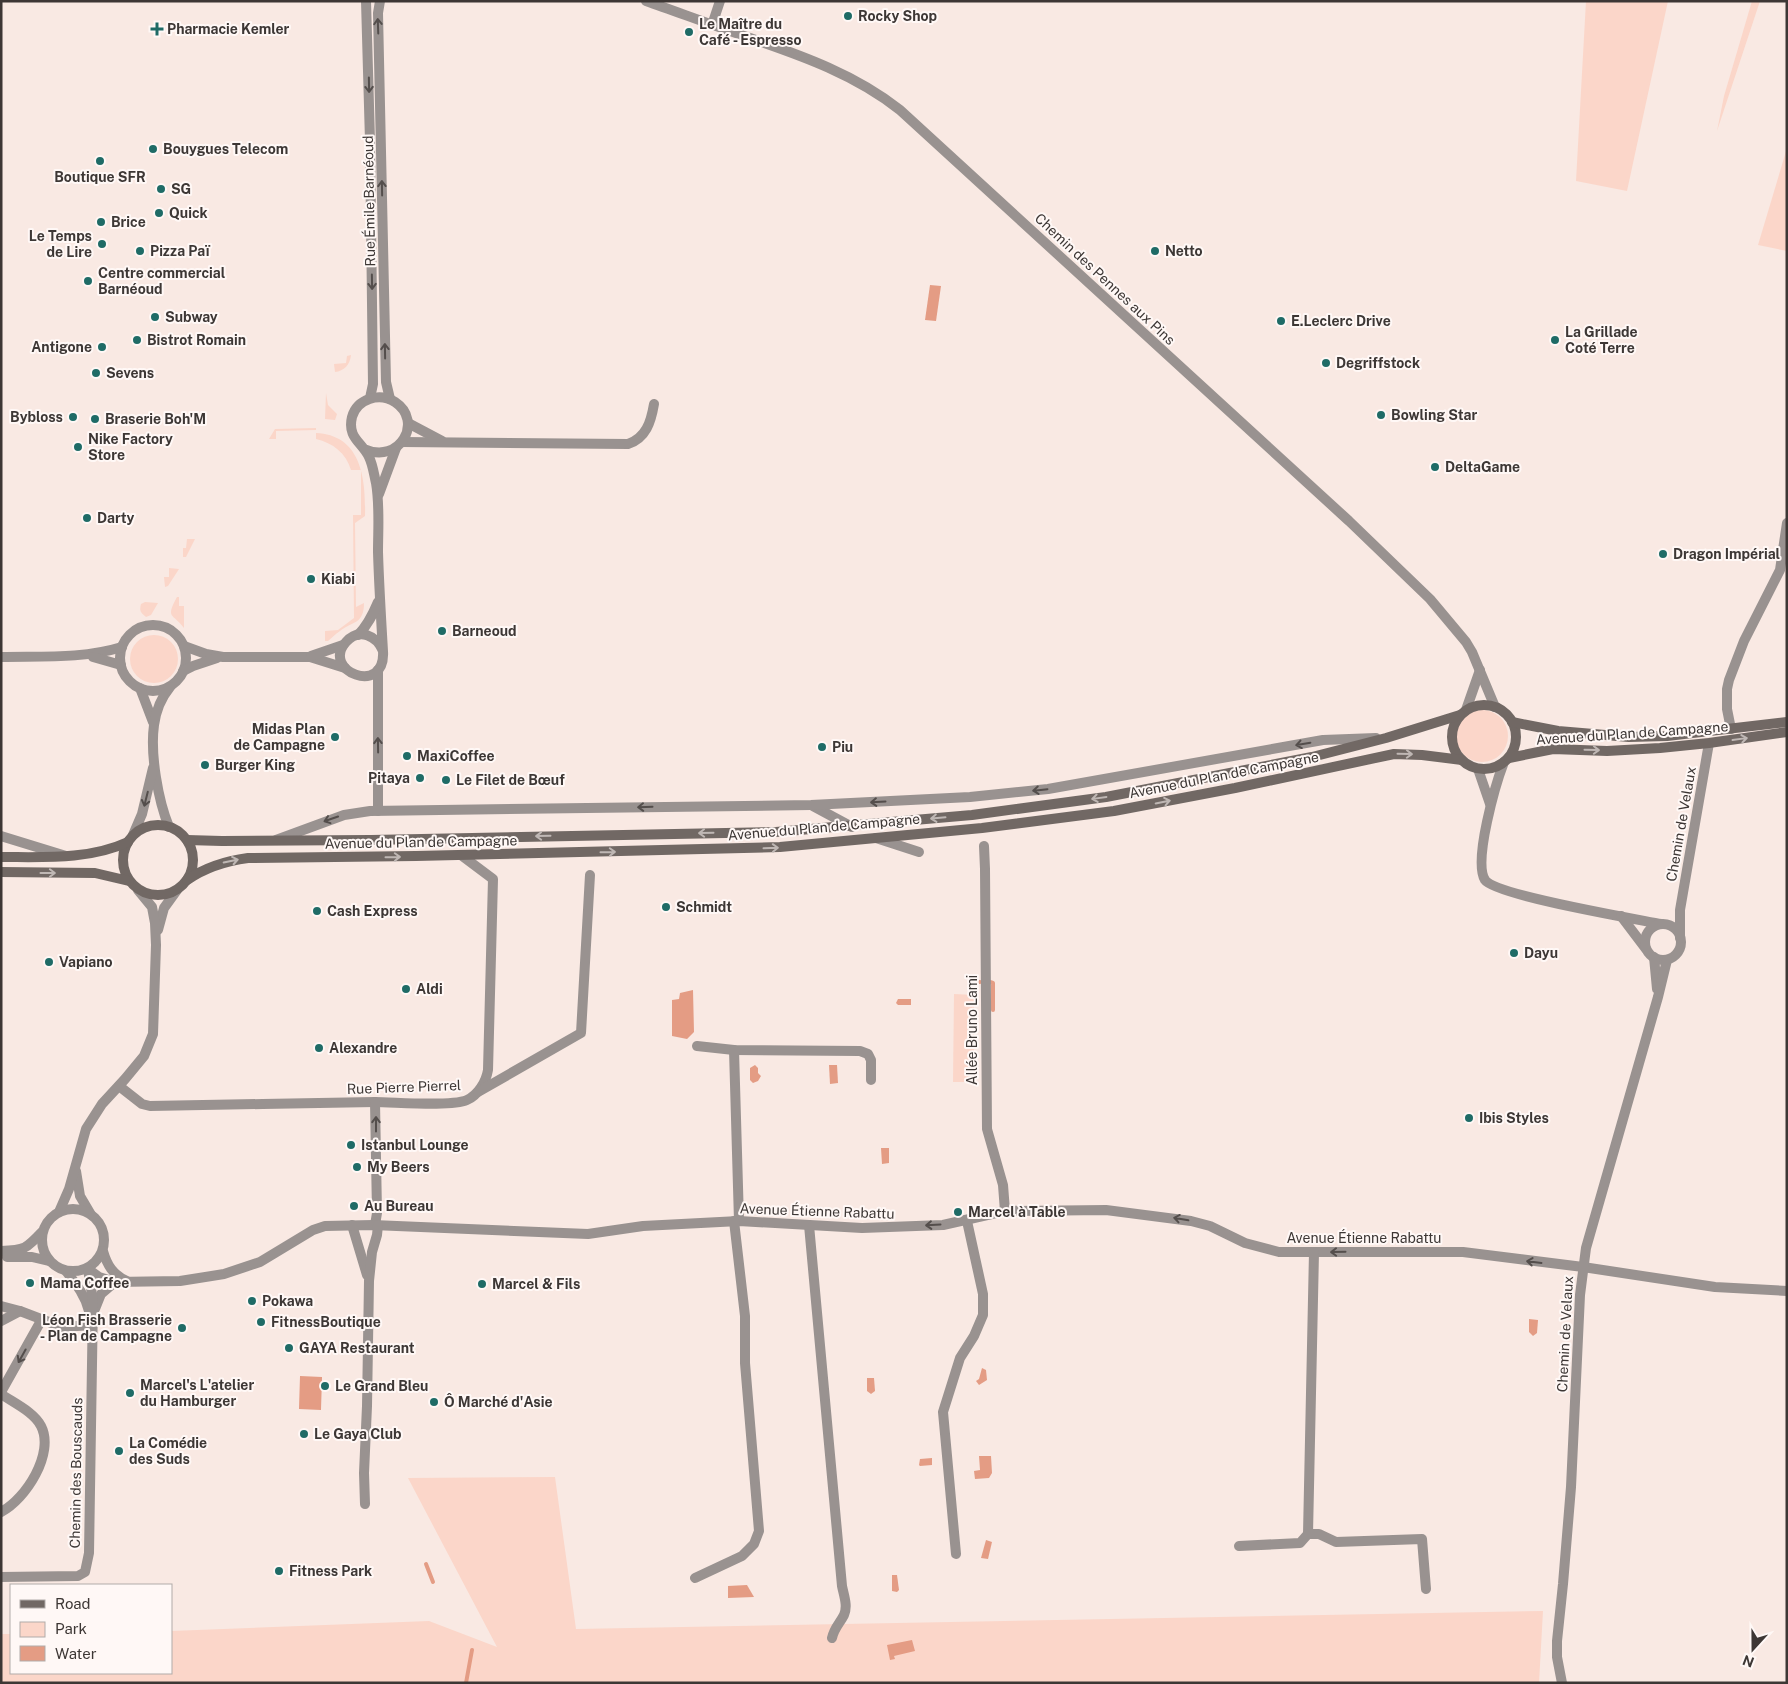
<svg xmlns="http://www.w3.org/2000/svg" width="1788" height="1684" font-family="'Public Sans',sans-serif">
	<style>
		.green { fill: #fbd6c9 }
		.water { fill: #e49c84 }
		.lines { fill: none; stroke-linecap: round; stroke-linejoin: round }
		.stream { stroke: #e49c84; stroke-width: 4 }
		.minor { stroke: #999290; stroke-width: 10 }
		.secondary { stroke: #716864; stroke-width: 10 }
		.oneway { stroke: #544e4c }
		.oneway2 { stroke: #bfb7b4 }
		.poi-dot { fill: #1f6b66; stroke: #fff8f6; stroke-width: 2 }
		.labels { text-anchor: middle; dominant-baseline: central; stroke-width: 4; stroke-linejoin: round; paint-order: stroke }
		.poi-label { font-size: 14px; font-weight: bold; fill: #3d3735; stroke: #fff8f6; text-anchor: start }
		.street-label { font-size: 14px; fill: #3d3735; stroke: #fff8f6 }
	</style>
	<rect width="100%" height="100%" fill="#f9e9e3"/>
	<!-- green -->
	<g class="green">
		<polygon points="1586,1 1668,1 1627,191 1576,181"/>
		<polygon points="1752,1 1760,1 1717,131 1724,96"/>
		<polygon points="1787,148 1787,251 1758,245"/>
		<path d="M351,355C350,365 344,371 335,372L334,364L346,363L347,356Z"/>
		<polygon points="326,393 328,405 337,414 335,420 325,419"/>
		<polygon points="316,428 316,430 276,431 276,439 269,439 275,429"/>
		<path d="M316,433C362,435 366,480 365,516L355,523L356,607L364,603C364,624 353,621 340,631C335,634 332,638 328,641H325V631L338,630L354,618L353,515H361V470H351C346,453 333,443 316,439Z"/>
		<polygon points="187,539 195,539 186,557 183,557 183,548 186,548"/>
		<polygon points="169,568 179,569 168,586 165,587 164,577 169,577"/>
		<path d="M177,597H179V606H184V628C173,613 165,619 177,597Z"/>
		<path d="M145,602L158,603L151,615L146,617C141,613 139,611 141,604Z"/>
		<circle cx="154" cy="659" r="24"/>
		<circle cx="1482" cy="736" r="26"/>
		<polygon points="954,994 974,995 974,1082 953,1082"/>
		<polygon points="555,1477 576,1629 1543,1611 1539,1683 1,1683 1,1634 11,1634 11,1673 171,1673 171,1631 429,1621 497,1647 408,1478"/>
	</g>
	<!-- water -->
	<g class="water">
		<polygon points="930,285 941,286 936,321 925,320"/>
		<polygon points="693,990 694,1032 687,1039 672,1036 672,1000 679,999 680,993"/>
		<polygon points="898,999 911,999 911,1005 898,1005 896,1003"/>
		<polygon points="755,1065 758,1068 758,1073 761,1076 758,1081 753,1083 750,1080 750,1068"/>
		<polygon points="829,1065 837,1065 838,1083 830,1084"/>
		<polygon points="881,1148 889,1148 889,1163 882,1164"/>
		<polygon points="1529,1319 1538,1320 1537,1333 1533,1336 1529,1332"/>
		<polygon points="982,1368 986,1370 987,1380 979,1385 976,1381 979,1379"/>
		<polygon points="300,1376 322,1377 321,1410 299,1409"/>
		<polygon points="867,1378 874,1378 875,1391 871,1394 867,1391"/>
		<polygon points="979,1456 991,1456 992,1473 989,1478 975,1479 974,1471 980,1470"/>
		<polygon points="932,1458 932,1465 920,1466 919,1465 920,1459"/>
		<polygon points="986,1540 992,1542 988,1559 981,1558"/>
		<polygon points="892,1575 897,1575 899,1590 897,1592 892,1591"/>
		<polygon points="747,1585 754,1597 728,1598 728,1586"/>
		<polygon points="912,1640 915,1651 894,1656 895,1659 890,1660 887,1645"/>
	</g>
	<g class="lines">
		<!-- stream -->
		<g class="stream">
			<polyline points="976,982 980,982"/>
			<polyline points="990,982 993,983 993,1010"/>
			<polyline points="426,1564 433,1582"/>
			<polyline points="466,1683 472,1650"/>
		</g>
		<!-- minor -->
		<g class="minor">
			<polyline points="366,1 370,141 373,384 370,398"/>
			<polyline points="380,1 378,13 386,382 390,399"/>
			<path d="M646,1C680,13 715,26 750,38C803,56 856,75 900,110L1349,521L1430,599L1466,642L1472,652L1495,707"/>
			<polyline points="712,25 720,1"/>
			<polyline points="408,423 442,441"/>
			<path d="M402,442L628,444C646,438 651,422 654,404"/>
			<path d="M364,449C400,465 424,421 395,402C379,392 357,399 352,417C347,438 362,442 369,457C373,465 374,475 376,483C380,506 378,529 378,552C379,585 381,618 383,651C386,697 320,671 346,642C359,627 377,636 383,651"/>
			<polyline points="379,494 396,448"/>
			<circle cx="153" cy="658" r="33"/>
			<path d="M358,635C368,625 373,614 378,602"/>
			<polyline points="184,646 206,654 223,657 310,657 345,668"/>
			<polyline points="311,656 343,645"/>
			<path d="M1,657C41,656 83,659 122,647"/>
			<polyline points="93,657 121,665"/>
			<polyline points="378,670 378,811"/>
			<polyline points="183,671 193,666 217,658"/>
			<polyline points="140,688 153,722"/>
			<polyline points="1466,710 1480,670"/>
			<polyline points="1731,729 1727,709 1727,689 1729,680 1744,641 1780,570 1787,523"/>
			<path d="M1504,762C1496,783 1473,861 1485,880C1495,895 1636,919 1661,924"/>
			<polyline points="1478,769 1490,804"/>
			<polyline points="813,806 852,827"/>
			<path d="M169,827C158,800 150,754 154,725C156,710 161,698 170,687"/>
			<polyline points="133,835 142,814 153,768"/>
			<polyline points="1,836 66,856"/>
			<polyline points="876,838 919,852"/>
			<polyline points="276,840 344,815 370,811 811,805 970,797 1048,789 1323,740 1376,738"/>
			<polyline points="984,846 985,869 987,1129 1003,1185 1005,1211"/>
			<polyline points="1621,916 1646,949"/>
			<circle cx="1663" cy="942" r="18"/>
			<polyline points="158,930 164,908 177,890"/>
			<polyline points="1680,938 1680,910 1709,743"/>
			<polyline points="1654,957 1657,989"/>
			<polyline points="697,1046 734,1050 860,1051 868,1054 871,1060 871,1080"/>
			<polyline points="734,1050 739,1221"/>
			<path d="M119,1086L142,1104L150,1106C225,1105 300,1103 375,1102C395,1102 451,1107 467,1100C478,1095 486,1082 488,1070L493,879L461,855"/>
			<polyline points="478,1092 581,1033 590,875"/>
			<polyline points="76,1171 80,1196 90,1213"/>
			<circle cx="73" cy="1240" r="31"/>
			<polyline points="59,1212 69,1189 86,1129 102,1104 125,1079 144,1056 153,1034 156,945 155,923 152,907 138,890"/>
			<polyline points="352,1225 367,1275"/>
			<polyline points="375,1225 377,1213 375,1102"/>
			<path d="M809,1225L842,1586C844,1596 848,1606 844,1615C840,1623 834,1628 832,1638"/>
			<path d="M1,1251C25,1250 26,1249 42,1232"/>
			<path d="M103,1251C107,1265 113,1275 127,1281"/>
			<polyline points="7,1257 32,1257 49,1261"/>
			<polyline points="88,1269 99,1277 115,1282 180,1281 224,1274 260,1262 313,1230 325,1226 373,1225 588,1234 643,1226 739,1221 862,1228 943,1225 1005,1211 1106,1210 1191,1221 1210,1226 1245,1243 1279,1252 1463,1252 1583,1267 1715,1287 1787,1291"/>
			<path d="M66,1271C76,1284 85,1295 89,1311"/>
			<polyline points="1,1306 20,1311 62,1327 92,1325"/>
			<polyline points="95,1309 101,1294 115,1282"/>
			<polyline points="1,1321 20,1311"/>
			<polyline points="1,1392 42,1319"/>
			<path d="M1,1394C14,1403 34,1412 41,1426C55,1453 26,1499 1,1512"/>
			<polyline points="365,1504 364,1473 367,1406 369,1281 372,1252 377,1235 378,1225"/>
			<polyline points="1308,1534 1314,1252"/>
			<polyline points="1239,1546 1300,1543 1308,1534 1319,1534 1336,1542 1422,1539 1426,1589"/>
			<polyline points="956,1554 943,1412 960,1358 974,1336 983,1315 983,1294 967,1221"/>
			<polyline points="1,1577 78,1576 85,1572 89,1553 93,1301 88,1269"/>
			<polyline points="695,1578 742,1556 754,1544 759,1531 745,1363 745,1316 734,1221"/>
			<polyline points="1562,1683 1557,1657 1557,1641 1563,1584 1571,1487 1580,1295 1586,1248 1658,997 1667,960"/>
		</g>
		<!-- secondary -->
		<g class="secondary">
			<circle cx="1484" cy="737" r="32"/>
			<polyline points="1512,722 1558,731 1629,737 1667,736 1787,722"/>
			<polyline points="1509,758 1553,749 1607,751 1660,748 1709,743 1787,732"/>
			<circle cx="158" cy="860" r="35"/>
			<polyline points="187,840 222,841 371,840 776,832 972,815 1106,797 1312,757 1386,738 1460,715"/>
			<path d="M1,857C44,857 89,860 128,842"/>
			<polyline points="1,872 95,873 129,881"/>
			<path d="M187,880C206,867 225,861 248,858L416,856L780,847L982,828L1114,811L1235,788L1394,754L1422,755L1462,760"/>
		</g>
	</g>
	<!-- one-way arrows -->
	<defs><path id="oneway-shaft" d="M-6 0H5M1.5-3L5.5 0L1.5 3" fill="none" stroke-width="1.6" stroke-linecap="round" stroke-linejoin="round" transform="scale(1.25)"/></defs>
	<g class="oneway">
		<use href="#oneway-shaft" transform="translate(378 26) rotate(-92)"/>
		<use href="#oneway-shaft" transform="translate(369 85) rotate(89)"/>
		<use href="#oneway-shaft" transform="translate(382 188) rotate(-91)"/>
		<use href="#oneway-shaft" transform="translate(372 282) rotate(89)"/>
		<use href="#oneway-shaft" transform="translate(385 351) rotate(-91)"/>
		<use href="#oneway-shaft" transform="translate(1303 744) rotate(170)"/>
		<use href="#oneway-shaft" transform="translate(378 745) rotate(-91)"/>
		<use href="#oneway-shaft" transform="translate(1040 790) rotate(174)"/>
		<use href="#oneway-shaft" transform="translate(146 799) rotate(104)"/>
		<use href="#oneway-shaft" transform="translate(878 802) rotate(177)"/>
		<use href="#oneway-shaft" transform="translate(645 807) rotate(178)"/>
		<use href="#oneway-shaft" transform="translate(331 819) rotate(161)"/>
		<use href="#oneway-shaft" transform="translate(376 1124) rotate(-90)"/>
		<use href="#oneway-shaft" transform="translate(1181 1219) rotate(-170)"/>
		<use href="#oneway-shaft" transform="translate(933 1225) rotate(177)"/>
		<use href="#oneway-shaft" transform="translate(1338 1252) rotate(179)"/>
		<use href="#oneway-shaft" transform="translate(1534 1262) rotate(-173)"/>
		<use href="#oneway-shaft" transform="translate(22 1356) rotate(119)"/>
	</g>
	<g class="oneway2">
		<use href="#oneway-shaft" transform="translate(1740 739) rotate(-8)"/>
		<use href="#oneway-shaft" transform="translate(1592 750) rotate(1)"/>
		<use href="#oneway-shaft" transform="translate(1405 754) rotate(1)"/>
		<use href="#oneway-shaft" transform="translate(1099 798) rotate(172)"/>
		<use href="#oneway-shaft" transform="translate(1163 802) rotate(-11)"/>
		<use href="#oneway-shaft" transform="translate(938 818) rotate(175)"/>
		<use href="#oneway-shaft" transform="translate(706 833) rotate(179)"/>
		<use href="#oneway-shaft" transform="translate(543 836) rotate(179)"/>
		<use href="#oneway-shaft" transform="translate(771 848) rotate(-2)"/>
		<use href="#oneway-shaft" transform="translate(608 852) rotate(-1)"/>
		<use href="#oneway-shaft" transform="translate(393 857) rotate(-1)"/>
		<use href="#oneway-shaft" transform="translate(231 861) rotate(-12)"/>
		<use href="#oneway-shaft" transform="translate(48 873)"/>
	</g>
	<!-- markers -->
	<g class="poi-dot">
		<circle cx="848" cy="16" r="5"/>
		<path d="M154.5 21.5h5v5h5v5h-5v5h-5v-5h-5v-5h5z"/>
		<circle cx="689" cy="32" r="5"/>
		<circle cx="153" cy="149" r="5"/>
		<circle cx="100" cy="161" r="5"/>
		<circle cx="161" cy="189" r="5"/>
		<circle cx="159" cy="213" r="5"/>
		<circle cx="101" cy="222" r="5"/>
		<circle cx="102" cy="244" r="5"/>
		<circle cx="140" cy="251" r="5"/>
		<circle cx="1155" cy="251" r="5"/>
		<circle cx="88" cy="281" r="5"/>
		<circle cx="155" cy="317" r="5"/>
		<circle cx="1281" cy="321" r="5"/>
		<circle cx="137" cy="340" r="5"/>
		<circle cx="1555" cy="340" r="5"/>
		<circle cx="102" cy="347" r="5"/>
		<circle cx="1326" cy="363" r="5"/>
		<circle cx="96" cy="373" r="5"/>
		<circle cx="1381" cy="415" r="5"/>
		<circle cx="73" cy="417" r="5"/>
		<circle cx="95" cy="419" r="5"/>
		<circle cx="78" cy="447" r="5"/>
		<circle cx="1435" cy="467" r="5"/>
		<circle cx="87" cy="518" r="5"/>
		<circle cx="1663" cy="554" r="5"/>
		<circle cx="311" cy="579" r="5"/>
		<circle cx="442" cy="631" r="5"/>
		<circle cx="335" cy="737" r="5"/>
		<circle cx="822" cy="747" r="5"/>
		<circle cx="407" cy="756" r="5"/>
		<circle cx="205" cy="765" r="5"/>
		<circle cx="420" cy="778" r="5"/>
		<circle cx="446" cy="780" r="5"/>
		<circle cx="666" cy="907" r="5"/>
		<circle cx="317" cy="911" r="5"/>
		<circle cx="1514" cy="953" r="5"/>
		<circle cx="49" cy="962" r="5"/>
		<circle cx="406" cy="989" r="5"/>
		<circle cx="319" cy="1048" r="5"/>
		<circle cx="1469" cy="1118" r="5"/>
		<circle cx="351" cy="1145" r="5"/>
		<circle cx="357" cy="1167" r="5"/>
		<circle cx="354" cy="1206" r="5"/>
		<circle cx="958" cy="1212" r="5"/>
		<circle cx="30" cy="1283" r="5"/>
		<circle cx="482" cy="1284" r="5"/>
		<circle cx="252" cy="1301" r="5"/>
		<circle cx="261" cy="1322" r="5"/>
		<circle cx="182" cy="1328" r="5"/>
		<circle cx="289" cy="1348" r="5"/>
		<circle cx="325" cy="1386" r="5"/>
		<circle cx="130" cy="1393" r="5"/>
		<circle cx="434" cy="1402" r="5"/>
		<circle cx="304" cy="1434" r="5"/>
		<circle cx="119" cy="1451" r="5"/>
		<circle cx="279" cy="1571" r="5"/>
	</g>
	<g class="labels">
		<!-- poi labels -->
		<g class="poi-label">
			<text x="858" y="16">Rocky Shop</text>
			<text x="699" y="24">Le Maître du<tspan x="699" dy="16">Café - Espresso</tspan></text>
			<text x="167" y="29">Pharmacie Kemler</text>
			<text x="163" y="149">Bouygues Telecom</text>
			<text x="100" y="177" text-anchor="middle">Boutique SFR</text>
			<text x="171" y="189">SG</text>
			<text x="169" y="213">Quick</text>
			<text x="111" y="222">Brice</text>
			<text x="92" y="236" text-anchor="end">Le Temps<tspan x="92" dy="16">de Lire</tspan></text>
			<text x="150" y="251">Pizza Paï</text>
			<text x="1165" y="251">Netto</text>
			<text x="98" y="273">Centre commercial<tspan x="98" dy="16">Barnéoud</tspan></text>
			<text x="165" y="317">Subway</text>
			<text x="1291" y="321">E.Leclerc Drive</text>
			<text x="1565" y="332">La Grillade<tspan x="1565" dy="16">Coté Terre</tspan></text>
			<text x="147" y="340">Bistrot Romain</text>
			<text x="92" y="347" text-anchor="end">Antigone</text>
			<text x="1336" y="363">Degriffstock</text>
			<text x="106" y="373">Sevens</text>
			<text x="1391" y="415">Bowling Star</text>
			<text x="63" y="417" text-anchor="end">Bybloss</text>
			<text x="105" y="419">Braserie Boh'M</text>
			<text x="88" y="439">Nike Factory<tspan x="88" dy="16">Store</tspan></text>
			<text x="1445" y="467">DeltaGame</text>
			<text x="97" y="518">Darty</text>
			<text x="1673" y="554">Dragon Impérial</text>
			<text x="321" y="579">Kiabi</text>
			<text x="452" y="631">Barneoud</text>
			<text x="325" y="729" text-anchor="end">Midas Plan<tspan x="325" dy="16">de Campagne</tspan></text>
			<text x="832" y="747">Piu</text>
			<text x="417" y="756">MaxiCoffee</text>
			<text x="215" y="765">Burger King</text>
			<text x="410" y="778" text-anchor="end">Pitaya</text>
			<text x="456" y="780">Le Filet de Bœuf</text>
			<text x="676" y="907">Schmidt</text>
			<text x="327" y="911">Cash Express</text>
			<text x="1524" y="953">Dayu</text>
			<text x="59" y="962">Vapiano</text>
			<text x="416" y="989">Aldi</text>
			<text x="329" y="1048">Alexandre</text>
			<text x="1479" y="1118">Ibis Styles</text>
			<text x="361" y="1145">Istanbul Lounge</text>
			<text x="367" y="1167">My Beers</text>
			<text x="364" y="1206">Au Bureau</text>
			<text x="968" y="1212">Marcel à Table</text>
			<text x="40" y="1283">Mama Coffee</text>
			<text x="492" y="1284">Marcel &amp; Fils</text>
			<text x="262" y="1301">Pokawa</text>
			<text x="172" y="1320" text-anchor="end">Léon Fish Brasserie<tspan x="172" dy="16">- Plan de Campagne</tspan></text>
			<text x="271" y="1322">FitnessBoutique</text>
			<text x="299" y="1348">GAYA Restaurant</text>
			<text x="140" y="1385">Marcel's L'atelier<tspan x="140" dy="16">du Hamburger</tspan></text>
			<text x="335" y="1386">Le Grand Bleu</text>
			<text x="444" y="1402">Ô Marché d'Asie</text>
			<text x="314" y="1434">Le Gaya Club</text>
			<text x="129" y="1443">La Comédie<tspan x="129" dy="16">des Suds</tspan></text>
			<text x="289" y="1571">Fitness Park</text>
		</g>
		<!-- street labels -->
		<g class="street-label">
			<text transform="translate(369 201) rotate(-91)">Rue Émile Barnéoud</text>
			<text transform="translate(1105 279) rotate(43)">Chemin des Pennes aux Pins</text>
			<text transform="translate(1632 733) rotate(-4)">Avenue du Plan de Campagne</text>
			<text transform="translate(1224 775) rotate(-11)">Avenue du Plan de Campagne</text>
			<text transform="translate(1681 824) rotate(-80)">Chemin de Velaux</text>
			<text transform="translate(824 827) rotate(-5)">Avenue du Plan de Campagne</text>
			<text transform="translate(421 842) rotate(-1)">Avenue du Plan de Campagne</text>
			<text transform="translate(972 1030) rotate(-90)">Allée Bruno Lami</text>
			<text transform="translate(404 1087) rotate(-2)">Rue Pierre Pierrel</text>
			<text transform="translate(817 1211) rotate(2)">Avenue Étienne Rabattu</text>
			<text x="1364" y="1238">Avenue Étienne Rabattu</text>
			<text transform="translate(1565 1334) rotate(-87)">Chemin de Velaux</text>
			<text transform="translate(76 1473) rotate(-89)">Chemin des Bouscauds</text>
		</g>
	</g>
	<!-- border -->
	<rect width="1788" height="1684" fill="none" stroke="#3d3735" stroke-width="5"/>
	<!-- legend -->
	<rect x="10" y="1584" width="162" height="90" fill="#fff8f6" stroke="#b1aba9"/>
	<rect x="20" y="1600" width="25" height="8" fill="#716864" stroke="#b1aba9"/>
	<text x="55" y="1609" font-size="15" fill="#3d3735">Road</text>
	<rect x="20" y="1622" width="25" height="15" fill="#fbd6c9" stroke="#b1aba9"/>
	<text x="55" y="1634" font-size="15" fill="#3d3735">Park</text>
	<rect x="20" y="1646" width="25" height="15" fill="#e49c84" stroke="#b1aba9"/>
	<text x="55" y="1659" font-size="15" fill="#3d3735">Water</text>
	<!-- north arrow -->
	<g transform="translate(1753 1649) rotate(201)" stroke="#fff8f6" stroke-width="4" paint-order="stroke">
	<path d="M0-4L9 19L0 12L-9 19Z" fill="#3d3735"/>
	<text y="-8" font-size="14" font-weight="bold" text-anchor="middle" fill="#3d3735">N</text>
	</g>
</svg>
